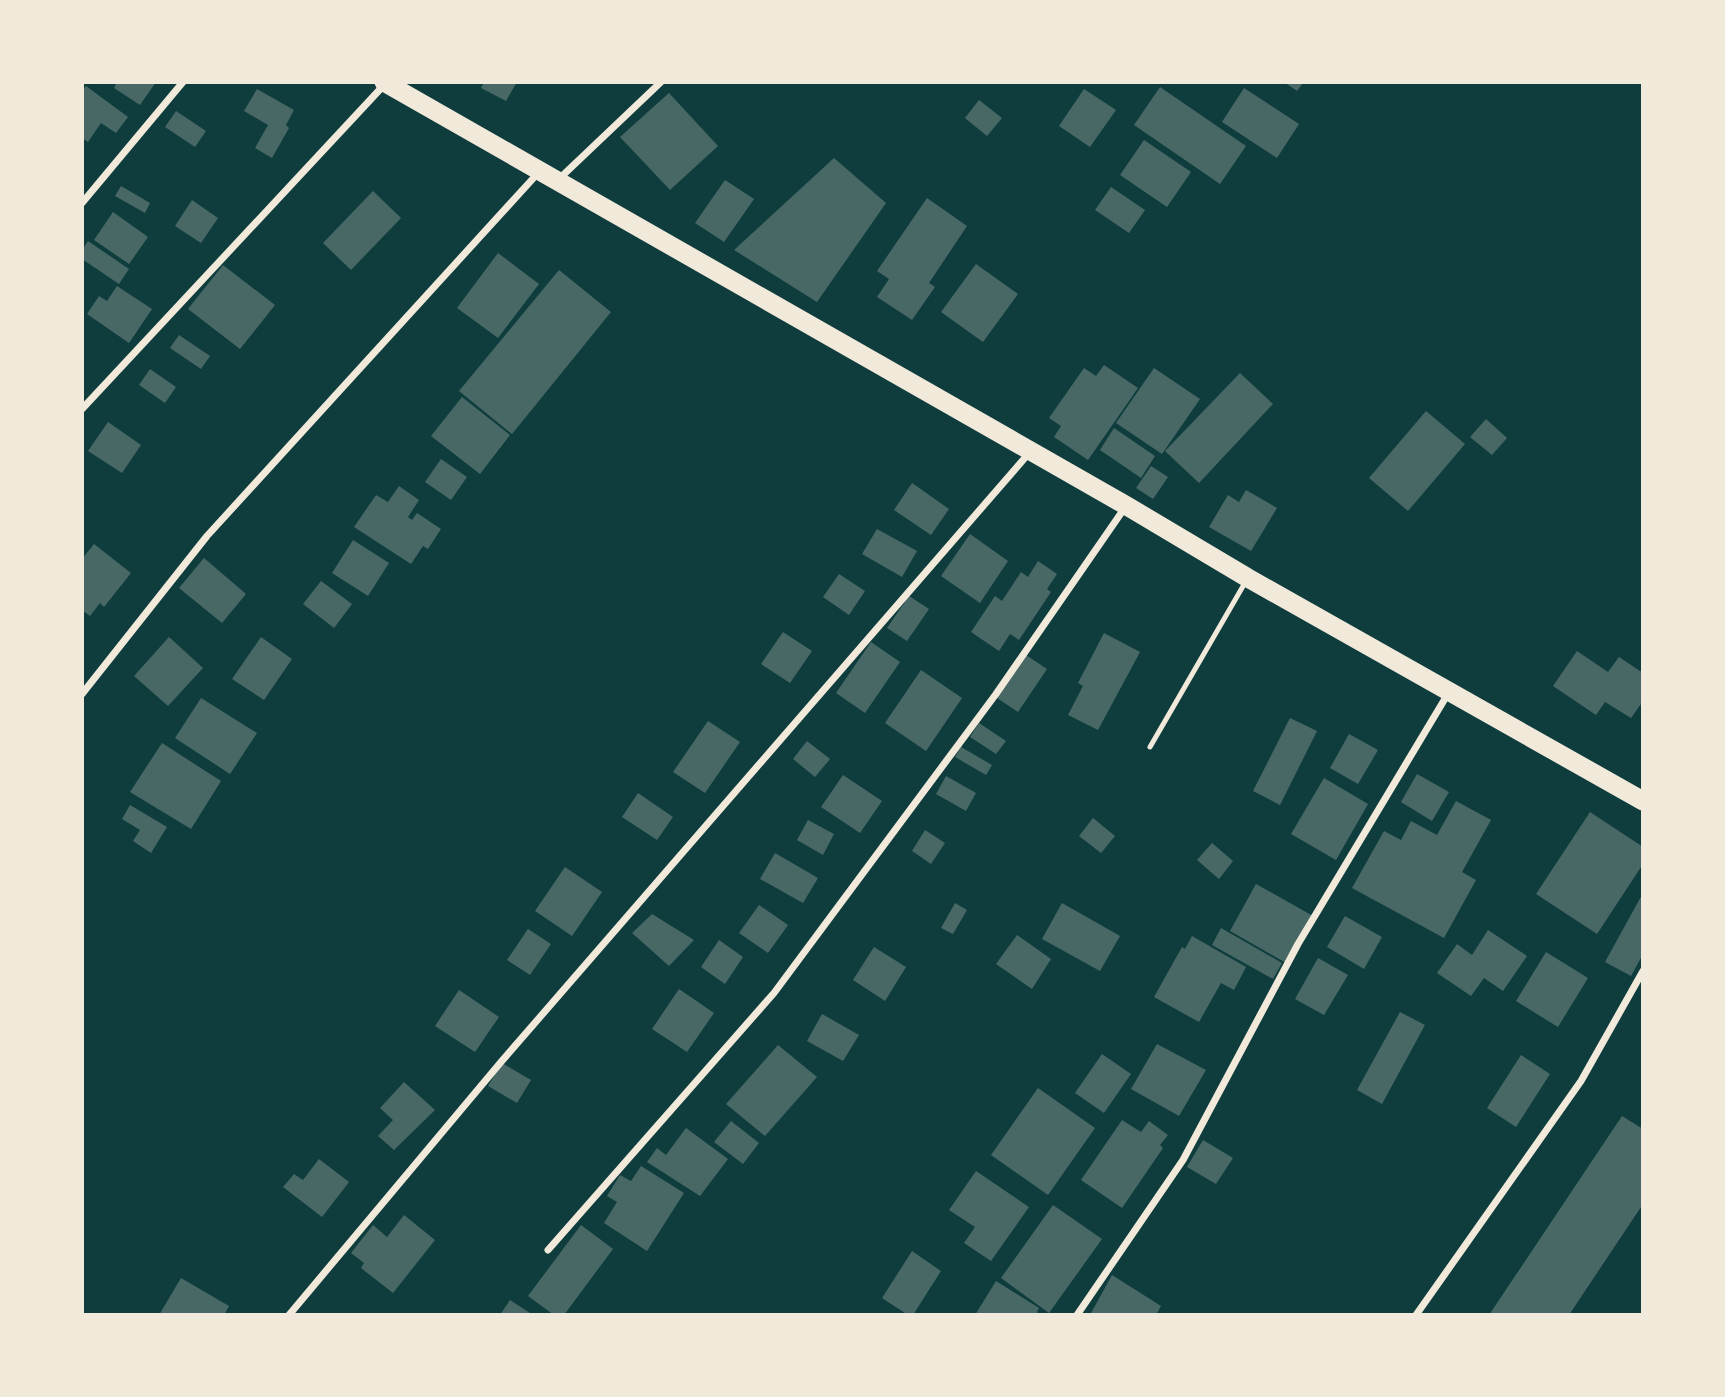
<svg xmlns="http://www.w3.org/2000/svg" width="1725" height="1397" font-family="'Playfair Display',serif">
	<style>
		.building { fill: #486865 }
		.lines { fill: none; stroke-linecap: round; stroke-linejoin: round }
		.service { stroke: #f1e9da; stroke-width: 5 }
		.minor { stroke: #f1e9da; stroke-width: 7 }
		.trunk { stroke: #f1e9da; stroke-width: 19 }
	</style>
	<rect width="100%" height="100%" fill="#0f3d3e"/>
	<!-- building -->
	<g class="building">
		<polygon points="117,82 156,82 140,105 114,88"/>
		<polygon points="484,82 517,82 506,101 481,88"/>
		<polygon points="1284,82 1304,82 1297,91"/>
		<polygon points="86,86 128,117 116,133 101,123 88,142 82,138 82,91"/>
		<polygon points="1160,87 1246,146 1220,184 1134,125"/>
		<polygon points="1244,88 1299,124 1277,158 1222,122"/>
		<polygon points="257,89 294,110 286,125 289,128 272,158 255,148 268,125 244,111"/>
		<polygon points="1084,89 1116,110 1090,147 1059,126"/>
		<polygon points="669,93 718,146 670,190 620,137"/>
		<polygon points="979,100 1002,118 987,136 965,118"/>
		<polygon points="176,111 206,131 195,147 165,127"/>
		<polygon points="1144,140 1191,172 1167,207 1120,175"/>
		<polygon points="834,158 886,203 817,302 734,250"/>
		<polygon points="725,180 754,199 724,242 695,223"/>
		<polygon points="121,186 150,203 145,213 115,196"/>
		<polygon points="1111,187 1145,210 1129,233 1095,210"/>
		<polygon points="373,191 401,218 351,270 323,243"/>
		<polygon points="927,198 967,226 929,283 935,287 912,320 877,297 889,279 877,271"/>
		<polygon points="192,200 218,218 201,243 175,226"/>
		<polygon points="113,212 148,237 129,264 94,240"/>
		<polygon points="88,241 129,269 119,284 82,259 82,250"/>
		<polygon points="498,253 539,284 498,338 457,308"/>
		<polygon points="976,264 1018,294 983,342 941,312"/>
		<polygon points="223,265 275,305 240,349 188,309"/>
		<polygon points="559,270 611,312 512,434 459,391"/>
		<polygon points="117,286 152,309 129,343 87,314 99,296 107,301"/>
		<polygon points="179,335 210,356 201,369 170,348"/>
		<polygon points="1104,365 1138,388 1088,460 1054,437 1061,426 1049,418 1084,368 1096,376"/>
		<polygon points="1154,368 1200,399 1162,454 1116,423"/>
		<polygon points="150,369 176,387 165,403 139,385"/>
		<polygon points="1240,373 1273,404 1199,483 1165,451"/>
		<polygon points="462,397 510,435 480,474 431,436"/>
		<polygon points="1426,411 1465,444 1408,511 1369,478"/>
		<polygon points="1486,419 1507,438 1492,455 1470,437"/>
		<polygon points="108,422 141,445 122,473 88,451"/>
		<polygon points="1114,428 1155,456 1141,478 1100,450"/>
		<polygon points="441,459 467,477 451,500 425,482"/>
		<polygon points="1151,466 1168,477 1153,499 1136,488"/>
		<polygon points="912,483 949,509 931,535 894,510"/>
		<polygon points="399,486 419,500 408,517 412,520 417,513 441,529 428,549 423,546 411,564 354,527 376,495 388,502"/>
		<polygon points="1246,490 1277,508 1251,551 1209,527 1228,495 1239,502"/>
		<polygon points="877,529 917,551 902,577 862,554"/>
		<polygon points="970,534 1008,561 980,603 941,576"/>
		<polygon points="353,540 389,563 368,596 332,573"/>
		<polygon points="94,544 131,573 104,607 100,603 90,616 82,610 82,559"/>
		<polygon points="204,558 246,594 222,623 179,588"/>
		<polygon points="1038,561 1057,574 1047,589 1051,592 1019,640 1010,634 999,651 971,632 995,596 1002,601 1021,572 1028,577"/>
		<polygon points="839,574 865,591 849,615 823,597"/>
		<polygon points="321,581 352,604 334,628 303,604"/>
		<polygon points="909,596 929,609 907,641 887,628"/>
		<polygon points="783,632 812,651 790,683 761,664"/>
		<polygon points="1104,633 1140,652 1098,730 1068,715 1083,686 1078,683"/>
		<polygon points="169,637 203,668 168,706 134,676"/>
		<polygon points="261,637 292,659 264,700 232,679"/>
		<polygon points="871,642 900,662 865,713 836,693"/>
		<polygon points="1577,651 1608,672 1619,657 1643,673 1643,701 1631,718 1605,702 1596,715 1553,686"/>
		<polygon points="1026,655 1047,669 1018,712 997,698"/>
		<polygon points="921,670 962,698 926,751 885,723"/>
		<polygon points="201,698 257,733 230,774 175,738"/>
		<polygon points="1290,718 1317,731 1280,805 1253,791"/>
		<polygon points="708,721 740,742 705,793 673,772"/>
		<polygon points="979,723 1006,741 996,754 970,737"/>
		<polygon points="1349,734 1378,750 1358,784 1330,768"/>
		<polygon points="807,741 830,759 815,777 793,759"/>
		<polygon points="162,743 221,781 191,829 130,792"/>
		<polygon points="961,747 992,765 986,775 955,757"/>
		<polygon points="1417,774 1449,792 1432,821 1401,802"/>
		<polygon points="843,775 882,801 860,833 821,807"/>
		<polygon points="946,776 976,793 966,811 936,794"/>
		<polygon points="1324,778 1368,804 1336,860 1291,834"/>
		<polygon points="638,793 673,817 657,840 622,817"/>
		<polygon points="1456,801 1491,820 1462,872 1476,880 1444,938 1352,888 1384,831 1401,840 1411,821 1437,835"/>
		<polygon points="130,805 167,827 151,853 133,841 140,830 122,819"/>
		<polygon points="1590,812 1643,847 1643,864 1597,934 1536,894"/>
		<polygon points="1093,818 1115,836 1101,853 1079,836"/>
		<polygon points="808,820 834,834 823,855 797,840"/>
		<polygon points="925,830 945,843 931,864 912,851"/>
		<polygon points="1212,843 1233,861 1219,879 1197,860"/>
		<polygon points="775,853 818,878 803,903 760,879"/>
		<polygon points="565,867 602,892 572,936 535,911"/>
		<polygon points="1256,884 1313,916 1286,963 1230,931"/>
		<polygon points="1643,893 1643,954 1631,976 1605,962"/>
		<polygon points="955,903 967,910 953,934 941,928"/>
		<polygon points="1062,903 1120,936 1100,971 1042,939"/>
		<polygon points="759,905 788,925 768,953 739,933"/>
		<polygon points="652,914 694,940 669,966 632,933"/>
		<polygon points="1345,916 1382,937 1364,969 1327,947"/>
		<polygon points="1221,928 1282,963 1273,979 1212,945"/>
		<polygon points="528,929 551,944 530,975 507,960"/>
		<polygon points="1488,930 1527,956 1503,991 1484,978 1471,996 1437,973 1457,944 1472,955"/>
		<polygon points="1017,935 1051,959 1032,989 996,964"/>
		<polygon points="1192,936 1246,967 1234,990 1221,983 1199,1022 1154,997 1182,947 1185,949"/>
		<polygon points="719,940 743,957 725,984 701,967"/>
		<polygon points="874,947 906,967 885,1001 853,980"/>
		<polygon points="1546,952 1588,978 1558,1027 1516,1001"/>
		<polygon points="1318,958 1348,975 1324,1015 1295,999"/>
		<polygon points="679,989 714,1013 687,1052 652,1029"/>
		<polygon points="459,990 499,1017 475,1052 435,1026"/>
		<polygon points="1400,1012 1425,1025 1382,1104 1357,1090"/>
		<polygon points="822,1014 859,1035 843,1061 807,1041"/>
		<polygon points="1157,1044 1206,1070 1179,1116 1131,1089"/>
		<polygon points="778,1045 817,1077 765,1136 726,1104"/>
		<polygon points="1102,1054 1131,1074 1104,1113 1075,1093"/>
		<polygon points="1521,1055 1550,1074 1516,1127 1487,1108"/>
		<polygon points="502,1063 531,1080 517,1103 488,1086"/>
		<polygon points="404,1082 435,1110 394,1150 378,1136 393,1120 380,1108"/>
		<polygon points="1038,1088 1095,1128 1048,1195 991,1155"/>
		<polygon points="1622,1116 1643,1129 1643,1204 1569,1315 1489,1315"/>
		<polygon points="1122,1120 1141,1132 1149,1121 1168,1135 1160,1145 1163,1148 1122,1208 1081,1180"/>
		<polygon points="731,1121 759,1143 743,1164 714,1142"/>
		<polygon points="686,1128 728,1159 700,1196 647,1162 657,1148 666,1155"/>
		<polygon points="1203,1140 1233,1158 1216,1184 1187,1167"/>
		<polygon points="319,1159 349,1182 322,1217 283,1187 294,1174 303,1180"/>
		<polygon points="641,1166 684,1193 647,1251 604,1223 617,1202 607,1196 620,1175 631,1181"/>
		<polygon points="976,1171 1029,1207 991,1261 964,1243 975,1227 949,1210"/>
		<polygon points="1053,1205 1102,1239 1049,1313 1001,1278"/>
		<polygon points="404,1215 435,1240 393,1293 361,1268 364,1263 351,1253 373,1225 387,1237"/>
		<polygon points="581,1225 613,1249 564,1315 554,1315 528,1296"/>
		<polygon points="912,1251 941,1271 913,1315 908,1315 882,1298"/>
		<polygon points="1112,1275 1161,1306 1156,1315 1090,1315"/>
		<polygon points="181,1278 229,1306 224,1315 159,1315"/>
		<polygon points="996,1281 1039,1308 1037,1312 1041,1315 975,1315"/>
		<polygon points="510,1300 533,1315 500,1315"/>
	</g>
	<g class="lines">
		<!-- service -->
		<polyline class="service" points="1150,747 1246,581"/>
		<!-- minor -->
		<g class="minor">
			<polyline points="560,178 661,82"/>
			<polyline points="82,203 183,82"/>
			<polyline points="82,409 385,84"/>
			<polyline points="82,694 207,536 539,172"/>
			<polyline points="548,1250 774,993 996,694 1126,506"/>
			<polyline points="289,1315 501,1062 1030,452"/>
			<polyline points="1077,1315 1183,1160 1298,944 1449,692"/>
			<polyline points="1416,1315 1581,1081 1643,971"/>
		</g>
		<!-- trunk -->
		<polyline class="trunk" points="384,82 1127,506 1248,578 1643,801"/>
	</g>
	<!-- border -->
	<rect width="1725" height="1397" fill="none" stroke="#f1e9da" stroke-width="168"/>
</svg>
